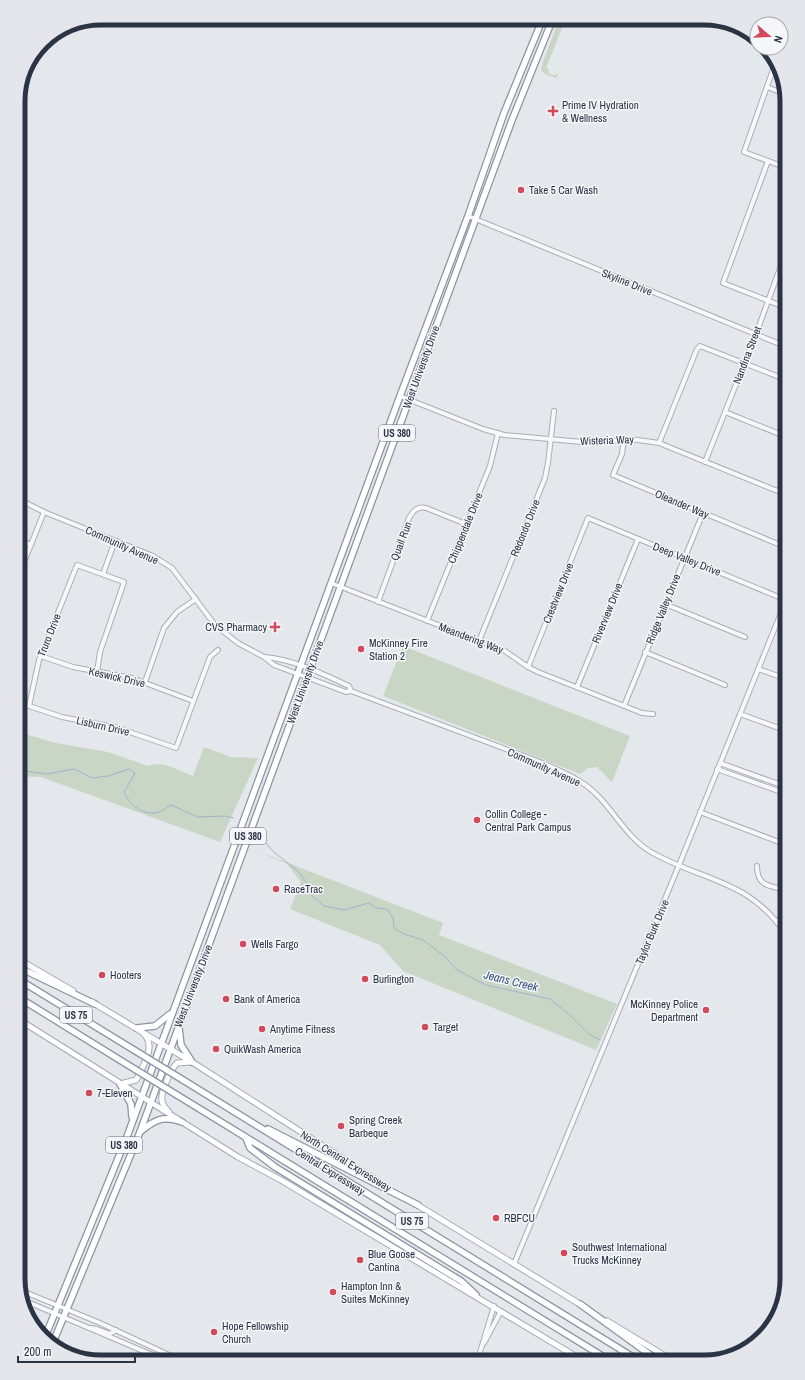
<svg xmlns="http://www.w3.org/2000/svg" width="805" height="1380" font-family="'Archivo Narrow',sans-serif">
	<style>
		.green { fill: #c9d6c5 }
		.lines { fill: none; stroke-linecap: round; stroke-linejoin: round }
		.stream { stroke: #9fb4cc; stroke-width: 1 }
		.minor-casing { stroke: #a9aeb7; stroke-width: 6 }
		.major-casing { stroke: #a3abb8; stroke-width: 7 }
		.highway-casing { stroke: #8b94a3; stroke-width: 8 }
		.minor { stroke: #f7f8fa; stroke-width: 4 }
		.major { stroke: #fff; stroke-width: 5 }
		.highway { stroke: #fff; stroke-width: 5.5 }
		.highway-bridge-casing { stroke: #8b94a3; stroke-width: 8; stroke-linecap: butt }
		.highway-bridge { stroke: #fff; stroke-width: 5.5 }
		.poi-dot { fill: #d1495b; stroke: #f4f6f9; stroke-width: 1.5 }
		.labels { text-anchor: middle; dominant-baseline: central; stroke-width: 3; stroke-linejoin: round; paint-order: stroke }
		.shield { fill: #f4f6f9; stroke: #676e7b; stroke-width: 1 }
		.shield-label { font-size: 10px; font-weight: bold; fill: #2b3445 }
		.poi-label { font-size: 11px; fill: #2b3445; stroke: #f4f6f9; text-anchor: start }
		.street-label { font-size: 11px; fill: #2b3445; stroke: #f4f6f9 }
		.water-label { font-size: 12px; font-style: italic; fill: #34527a; stroke: #f4f6f9 }
		.rim { fill: none; stroke: #2b3445; stroke-width: 5 }
	</style>
	<rect width="100%" height="100%" fill="#e4e7ec"/>
	<!-- green -->
	<g class="green">
		<polygon points="560,18 566,18 546,68 549,69 548,73 555,76 556,73 558,75 556,78 545,74 541,70 543,61"/>
		<polygon points="403,646 630,736 612,782 597,767 588,768 580,774 383,696"/>
		<path d="M18,732L56,743L108,752L148,766C163,760 179,771 193,776L204,747L231,757L258,758L220,842L41,777L18,776Z"/>
		<polygon points="252,849 443,923 439,935 617,1004 596,1050 403,971 380,945 290,909 301,882 287,864"/>
	</g>
	<g class="lines">
		<!-- stream -->
		<g class="stream">
			<path d="M18,770L47,774L74,769L92,778L108,776L129,769L135,773L124,792C128,802 139,812 150,813C158,814 165,809 171,805L198,817L225,816L234,818"/>
			<path d="M257,832C263,837 266,844 271,849C285,863 307,872 309,893L324,906L344,910L369,903L376,908L387,909L393,918L394,928L404,934L423,940L444,956L457,970L486,985L550,999L571,1016L589,1034L600,1040"/>
		</g>
		<!-- minor casing -->
		<g class="minor-casing">
			<g id="minor">
				<polyline points="776,61 744,152 787,168"/>
				<polyline points="767,87 785,94"/>
				<polyline points="768,161 723,283 787,308"/>
				<polyline points="468,216 787,347"/>
				<polyline points="400,396 483,429 504,435 593,443 631,439 659,443 775,490 787,493"/>
				<polyline points="725,412 787,437"/>
				<polyline points="624,439 622,454 613,475 778,544 787,545"/>
				<polyline points="659,443 697,349 700,346 787,380"/>
				<polyline points="705,462 755,337 787,249"/>
				<path d="M18,499L44,512L153,556L172,568L215,625L238,643L264,657L274,665L346,692L351,691C399,709 447,727 495,745C523,756 555,766 581,782C610,800 622,835 651,852C704,882 750,879 787,936"/>
				<polyline points="18,539 31,545"/>
				<polyline points="103,574 115,541"/>
				<polyline points="18,577 44,512"/>
				<polyline points="331,583 505,651 528,667 538,672 642,713 653,714"/>
				<path d="M378,602L409,518C413,511 417,506 426,508L466,524"/>
				<polyline points="665,604 745,637"/>
				<polyline points="427,621 490,466 498,433"/>
				<polyline points="479,641 545,478 548,463 554,411"/>
				<polyline points="645,652 725,685"/>
				<polyline points="41,656 73,667 132,678 193,701"/>
				<path d="M264,657C293,659 323,674 349,686L351,691"/>
				<polyline points="528,667 588,518 786,600"/>
				<polyline points="758,669 787,679"/>
				<polyline points="97,672 100,652 124,582 77,565 39,660 29,706 62,717 118,728 176,748 210,657 218,650"/>
				<polyline points="145,682 164,628 177,612 196,599"/>
				<polyline points="577,687 638,539"/>
				<polyline points="624,706 703,513"/>
				<polyline points="740,714 787,731"/>
				<polyline points="720,763 787,787"/>
				<polyline points="717,769 787,794"/>
				<polyline points="700,812 787,845"/>
				<path d="M757,866C757,887 770,886 787,890"/>
				<polyline points="777,921 787,912"/>
				<polyline points="514,1264 679,865 787,598"/>
				<polyline points="20,1290 100,1323 184,1362"/>
				<polyline points="23,1300 169,1362"/>
				<polyline points="90,1328 97,1329 110,1334 116,1330"/>
				<polyline points="484,1343 501,1311"/>
				<polyline points="477,1362 494,1306"/>
			</g>
		</g>
		<!-- major casing -->
		<g class="major-casing">
			<g id="major">
				<polyline points="18,959 73,991"/>
				<polyline points="92,1002 192,1062 390,1189"/>
				<polyline points="18,1019 238,1157 281,1180 580,1359"/>
				<path d="M120,1084L136,1080L138,1077C144,1063 156,1046 144,1034"/>
				<path d="M169,1112C166,1109 163,1106 162,1101C160,1093 171,1069 177,1063L191,1062"/>
				<polyline points="414,1203 583,1306"/>
				<polyline points="607,1321 675,1362"/>
			</g>
		</g>
		<!-- highway casing -->
		<g class="highway-casing">
			<g id="highway">
				<polyline points="18,967 95,1004"/>
				<polyline points="18,979 134,1050"/>
				<polyline points="18,997 128,1065"/>
				<polyline points="137,1028 155,1026 170,1014"/>
				<polyline points="179,1028 181,1045 192,1062"/>
				<polyline points="183,1080 641,1362"/>
				<polyline points="120,1084 131,1104 132,1117"/>
				<polyline points="177,1095 612,1362"/>
				<polyline points="268,1129 418,1205"/>
				<path d="M140,1132C154,1120 163,1115 182,1122"/>
				<polyline points="246,1138 250,1148 275,1167 461,1281 476,1295"/>
				<polyline points="580,1304 660,1362"/>
				<polyline points="45,1337 128,1134 400,396 468,216 504,113 543,18"/>
				<polyline points="52,1345 140,1132 512,120 553,18"/>
				<polyline points="577,1357 589,1362"/>
			</g>
		</g>
		<!-- minor -->
		<use href="#minor" class="minor"/>
		<!-- major -->
		<use href="#major" class="major"/>
		<!-- highway -->
		<use href="#highway" class="highway"/>
		<!-- highway-bridge casing -->
		<g class="highway-bridge-casing">
			<g id="highway-bridge">
				<polyline points="134,1050 183,1080"/>
				<polyline points="128,1065 177,1095"/>
			</g>
		</g>
		<!-- highway-bridge -->
		<use href="#highway-bridge" class="highway-bridge"/>
	</g>
	<!-- markers -->
	<g class="poi-dot">
		<path d="M551 105h4v4h4v4h-4v4h-4v-4h-4v-4h4z"/>
		<circle cx="521" cy="190" r="4"/>
		<path d="M273 621h4v4h4v4h-4v4h-4v-4h-4v-4h4z"/>
		<circle cx="361" cy="649" r="4"/>
		<circle cx="477" cy="820" r="4"/>
		<circle cx="276" cy="889" r="4"/>
		<circle cx="243" cy="944" r="4"/>
		<circle cx="102" cy="975" r="4"/>
		<circle cx="365" cy="979" r="4"/>
		<circle cx="226" cy="999" r="4"/>
		<circle cx="706" cy="1010" r="4"/>
		<circle cx="425" cy="1027" r="4"/>
		<circle cx="262" cy="1029" r="4"/>
		<circle cx="216" cy="1049" r="4"/>
		<circle cx="89" cy="1093" r="4"/>
		<circle cx="341" cy="1126" r="4"/>
		<circle cx="496" cy="1218" r="4"/>
		<circle cx="564" cy="1253" r="4"/>
		<circle cx="360" cy="1260" r="4"/>
		<circle cx="333" cy="1292" r="4"/>
		<circle cx="214" cy="1332" r="4"/>
	</g>
	<g class="labels">
		<!-- shield labels -->
		<g class="shield">
			<rect x="379" y="425" width="36" height="16" rx="3"/>
			<rect x="230" y="828" width="36" height="16" rx="3"/>
			<rect x="60" y="1007" width="32" height="16" rx="3"/>
			<rect x="106" y="1137" width="36" height="16" rx="3"/>
			<rect x="396" y="1213" width="32" height="16" rx="3"/>
		</g>
		<g class="shield-label">
			<text x="397" y="433">US 380</text>
			<text x="248" y="836">US 380</text>
			<text x="76" y="1015">US 75</text>
			<text x="124" y="1145">US 380</text>
			<text x="412" y="1221">US 75</text>
		</g>
		<!-- poi labels -->
		<g class="poi-label">
			<text x="562" y="105">Prime IV Hydration<tspan x="562" dy="13">&amp; Wellness</tspan></text>
			<text x="529" y="190">Take 5 Car Wash</text>
			<text x="267" y="627" text-anchor="end">CVS Pharmacy</text>
			<text x="369" y="643">McKinney Fire<tspan x="369" dy="13">Station 2</tspan></text>
			<text x="485" y="814">Collin College -<tspan x="485" dy="13">Central Park Campus</tspan></text>
			<text x="284" y="889">RaceTrac</text>
			<text x="251" y="944">Wells Fargo</text>
			<text x="110" y="975">Hooters</text>
			<text x="373" y="979">Burlington</text>
			<text x="234" y="999">Bank of America</text>
			<text x="698" y="1004" text-anchor="end">McKinney Police<tspan x="698" dy="13">Department</tspan></text>
			<text x="433" y="1027">Target</text>
			<text x="270" y="1029">Anytime Fitness</text>
			<text x="224" y="1049">QuikWash America</text>
			<text x="97" y="1093">7-Eleven</text>
			<text x="349" y="1120">Spring Creek<tspan x="349" dy="13">Barbeque</tspan></text>
			<text x="504" y="1218">RBFCU</text>
			<text x="572" y="1247">Southwest International<tspan x="572" dy="13">Trucks McKinney</tspan></text>
			<text x="368" y="1254">Blue Goose<tspan x="368" dy="13">Cantina</tspan></text>
			<text x="341" y="1286">Hampton Inn &amp;<tspan x="341" dy="13">Suites McKinney</tspan></text>
			<text x="222" y="1326">Hope Fellowship<tspan x="222" dy="13">Church</tspan></text>
		</g>
		<!-- street labels -->
		<g class="street-label">
			<text transform="translate(627 282) rotate(22)">Skyline Drive</text>
			<text transform="translate(747 355) rotate(-69)">Nandina Street</text>
			<text transform="translate(421 367) rotate(-70)">West University Drive</text>
			<text transform="translate(607 440) rotate(-2)">Wisteria Way</text>
			<text transform="translate(682 504) rotate(23)">Oleander Way</text>
			<text transform="translate(465 528) rotate(-68)">Chippendale Drive</text>
			<text transform="translate(525 528) rotate(-68)">Redondo Drive</text>
			<text transform="translate(401 541) rotate(-69)">Quail Run</text>
			<text transform="translate(122 545) rotate(24)">Community Avenue</text>
			<text transform="translate(687 559) rotate(22)">Deep Valley Drive</text>
			<text transform="translate(558 593) rotate(-68)">Crestview Drive</text>
			<text transform="translate(663 609) rotate(-68)">Ridge Valley Drive</text>
			<text transform="translate(607 613) rotate(-68)">Riverview Drive</text>
			<text transform="translate(49 635) rotate(-68)">Truro Drive</text>
			<text transform="translate(471 638) rotate(21)">Meandering Way</text>
			<text transform="translate(117 677) rotate(13)">Keswick Drive</text>
			<text transform="translate(305 682) rotate(-70)">West University Drive</text>
			<text transform="translate(103 726) rotate(13)">Lisburn Drive</text>
			<text transform="translate(544 767) rotate(24)">Community Avenue</text>
			<text transform="translate(652 932) rotate(-67)">Taylor Burk Drive</text>
			<text transform="translate(193 986) rotate(-69)">West University Drive</text>
			<text transform="translate(346 1161) rotate(32)">North Central Expressway</text>
			<text transform="translate(330 1171) rotate(32)">Central Expressway</text>
		</g>
		<!-- water labels -->
		<g class="water-label">
			<text transform="translate(511 981) rotate(14)">Jeans Creek</text>
		</g>
	</g>
	<!-- crop -->
	<path d="M0 0H805V1380H0ZM101 25H704A76 76 0 0 1 780 101V1279A76 76 0 0 1 704 1355H101A76 76 0 0 1 25 1279V101A76 76 0 0 1 101 25Z" fill="#e4e6eb" fill-rule="evenodd"/>
	<path class="rim" d="M101 25H704A76 76 0 0 1 780 101V1279A76 76 0 0 1 704 1355H101A76 76 0 0 1 25 1279V101A76 76 0 0 1 101 25Z"/>
	<!-- north arrow -->
	<g transform="translate(769 36) rotate(109)"><circle r="19" fill="#f4f6f9" stroke="#a4a8b1"/>
	<path d="M0-3L7 15L0 10L-7 15Z" fill="#d1495b"/>
	<text y="-6" font-size="11" font-weight="bold" text-anchor="middle" fill="#2b3445">N</text>
	</g>
	<!-- scale -->
	<path d="M18 1356v6h117v-6" fill="none" stroke="#2b3445" stroke-width="2"/>
	<text x="24" y="1356" font-size="12" fill="#2b3445" stroke="#f4f6f9" stroke-width="3" paint-order="stroke">200 m</text>
</svg>
